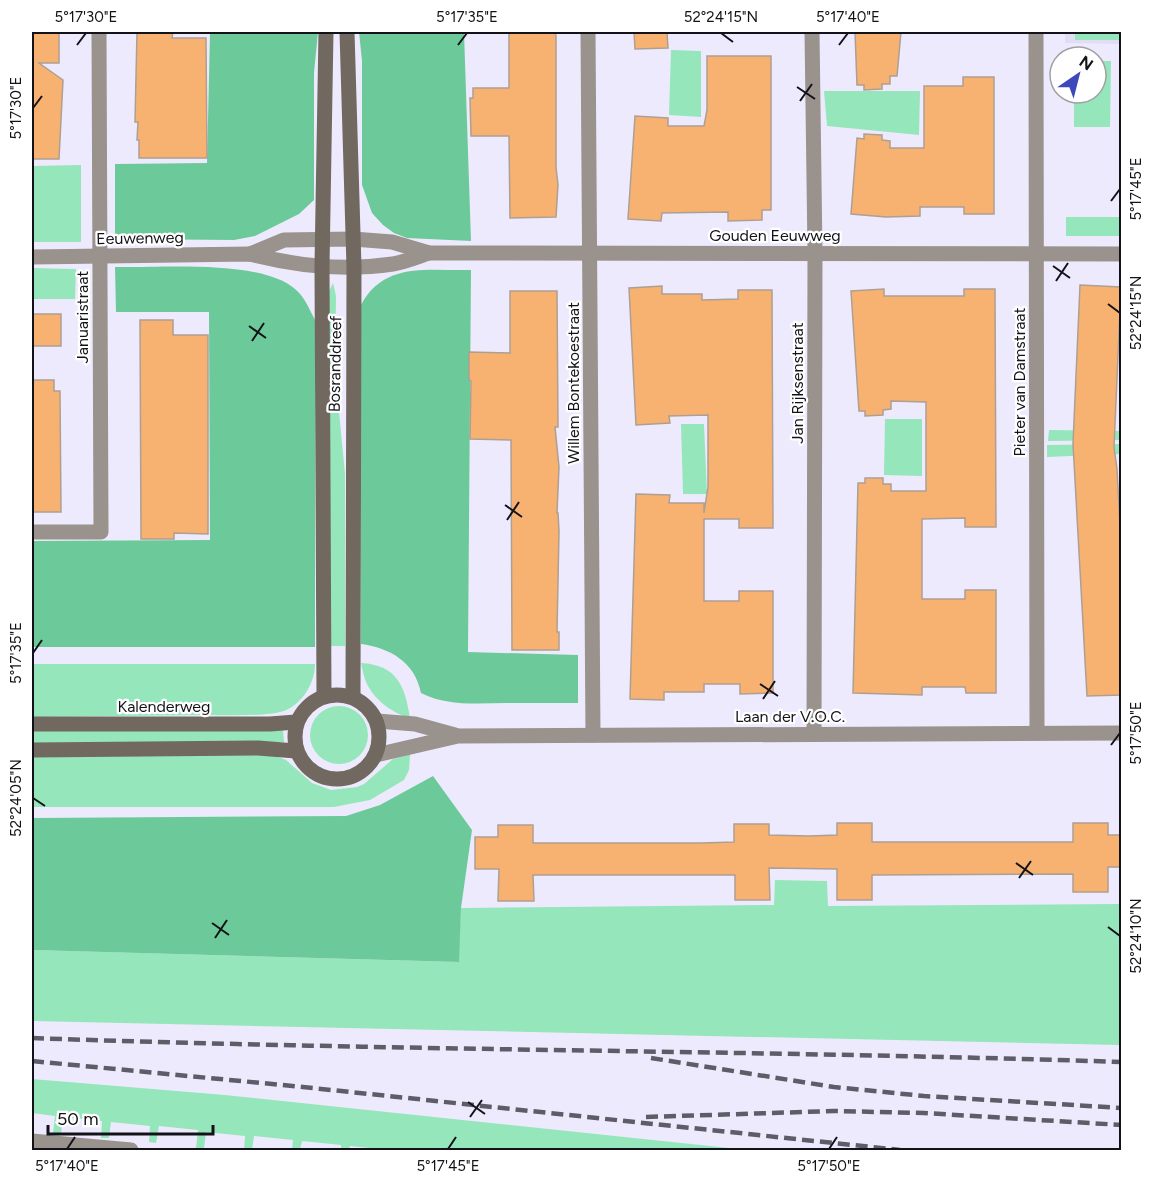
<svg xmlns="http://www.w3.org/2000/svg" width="1153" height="1182" font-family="Figtree,sans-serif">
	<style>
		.built { fill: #e2ddf6 }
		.green { fill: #95e6bb }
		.forest { fill: #6cca9a }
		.building { fill: #f7b272; stroke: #ae9f93; stroke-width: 1.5 }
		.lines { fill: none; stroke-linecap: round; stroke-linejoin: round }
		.street { stroke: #99928d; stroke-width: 15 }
		.secondary { stroke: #716860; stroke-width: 15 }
		.rail { stroke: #5e5c67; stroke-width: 4.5; stroke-dasharray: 12 6; stroke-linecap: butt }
		.ticks { fill: none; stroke: #131218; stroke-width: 2 }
		.labels { text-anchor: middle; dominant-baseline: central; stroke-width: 4.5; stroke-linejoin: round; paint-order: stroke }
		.street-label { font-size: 16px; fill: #131218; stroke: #fff }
		.neatline { fill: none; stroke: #131218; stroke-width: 2 }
		.ticks-label { font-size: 15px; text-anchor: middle; fill: #131218 }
	</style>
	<rect width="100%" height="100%" fill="#eeeafd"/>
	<!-- built -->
	<polygon class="built" points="1065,32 1121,32 1121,44 1065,43"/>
	<!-- green -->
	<g class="green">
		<rect x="1075" y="32" width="44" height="8"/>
		<polygon points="671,50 701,51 701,117 669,115"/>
		<polygon points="1096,61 1111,61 1110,127 1074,127 1074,93 1096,93"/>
		<polygon points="824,91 920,91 919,135 827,126"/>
		<polygon points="81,165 81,242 32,242 32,166"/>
		<rect x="1066" y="217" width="55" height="19"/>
		<polygon points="32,268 76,269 75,299 32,299"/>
		<polygon points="333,283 336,296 335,370 345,474 345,646 330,646 329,291"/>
		<polygon points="885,419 922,419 922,476 884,475"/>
		<polygon points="681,424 704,424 707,494 683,494"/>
		<polygon points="1049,430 1121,431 1122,440 1048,441"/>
		<polygon points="1121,444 1121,454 1047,457 1047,445"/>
		<path d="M361,663C398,665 405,687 410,718C394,714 376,701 368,686C364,679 363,671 361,663Z"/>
		<path d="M32,664H315C315,682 303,704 284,711C265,717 223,715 202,715C145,716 88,716 32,717Z"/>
		<circle cx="339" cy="735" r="29"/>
		<polygon points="283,729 284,742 32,743 32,730"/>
		<polygon points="270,754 286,760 312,783 331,790 357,787 364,784 393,759 410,754 409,770 404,780 370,800 334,807 32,807 32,756"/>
		<polygon points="775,880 827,881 828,906 1121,904 1122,1037 1119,1045 32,1021 32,950 458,962 461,908 774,905"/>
		<polygon points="32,1079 225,1095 748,1150 389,1150 350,1146 349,1150 341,1150 341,1145 302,1141 300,1150 292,1150 293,1140 254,1136 252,1150 244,1150 245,1136 206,1132 204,1148 196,1148 198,1130 159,1126 156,1143 149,1142 150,1126 111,1122 109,1138 101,1138 102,1121 63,1117 61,1134 53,1133 55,1116 32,1113"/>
	</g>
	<!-- forest -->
	<g class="forest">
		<polygon points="210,32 318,32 314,73 314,200 299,214 255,236 234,240 115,239 115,164 207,163"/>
		<polygon points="359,32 464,32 471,241 407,238 394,233 383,225 372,213 362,185 362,61"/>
		<path d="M115,267C161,268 261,259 295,289C305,297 309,309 315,320V647H32V541L210,540L209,312H116Z"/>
		<path d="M471,270L468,652L578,655V703C555,703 532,703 508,703C478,703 449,707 421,693C415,662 390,648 361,644V305C384,261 429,271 471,270Z"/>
		<polygon points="433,776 472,830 461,908 459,962 32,950 32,818 346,816 380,805"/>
	</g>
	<!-- building -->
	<g class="building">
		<polygon points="32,32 59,32 59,63 39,63 63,80 59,159 32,159"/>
		<polygon points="137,32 173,32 172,38 206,38 207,158 139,158 139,140 137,140 138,122 135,122"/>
		<polygon points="509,32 555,32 556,36 556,167 558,185 556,217 510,218 509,136 471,136 470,98 473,98 473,88 509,88"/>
		<polygon points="634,32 667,32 668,48 635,49"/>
		<polygon points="855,32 901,32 897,76 890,76 890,84 882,84 882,89 864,90 864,85 857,85"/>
		<polygon points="707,56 771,56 771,210 762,210 762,220 728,221 728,212 662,213 661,221 628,219 635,116 668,118 668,126 704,126 707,110"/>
		<polygon points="963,77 994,77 994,214 964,214 964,207 920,207 920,216 886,217 851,214 857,138 864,139 864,134 882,135 882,140 890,141 890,148 924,148 924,86 963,86"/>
		<polygon points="1080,285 1121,287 1114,447 1117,469 1122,562 1122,695 1087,696 1073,444"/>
		<polygon points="662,286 662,294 702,294 702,300 738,299 738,290 772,290 773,528 739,528 739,519 704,519 704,601 739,601 739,591 773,591 773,693 740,694 740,684 704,684 704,692 664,692 664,700 630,699 636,494 670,495 669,503 704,503 704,513 708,487 708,415 669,416 670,423 636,425 629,288"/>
		<polygon points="884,289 884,296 964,296 964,289 995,289 996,527 965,527 965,518 922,519 922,599 965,599 965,590 996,590 996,693 966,693 965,687 922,687 922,695 853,693 858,483 865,483 865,478 883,478 883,484 891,484 891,491 926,491 926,402 891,401 891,409 883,410 883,415 865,416 865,411 859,411 851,291"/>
		<polygon points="510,291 557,291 558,427 555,427 559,467 557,513 558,513 559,531 557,632 559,632 559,650 512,650 511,440 470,439 471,381 469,380 469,352 510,353"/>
		<rect x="32" y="314" width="29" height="32"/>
		<polygon points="140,320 173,320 173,335 208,335 208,534 174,533 174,539 141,539"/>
		<polygon points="32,380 54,380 54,391 60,391 61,512 32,512"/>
		<polygon points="837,823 872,823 872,842 1073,842 1073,823 1108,823 1108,835 1122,835 1122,867 1108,867 1108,892 1073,892 1073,874 872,875 872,900 837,900 837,869 769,868 770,900 735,900 735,875 533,875 534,901 498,901 499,869 475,869 475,837 498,837 498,825 533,825 533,843 701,843 734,842 734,824 769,824 769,835 809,836 837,835"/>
	</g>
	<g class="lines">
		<!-- street -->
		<g class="street">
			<polyline points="588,32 593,735"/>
			<polyline points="812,32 815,253 814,734"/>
			<polyline points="1036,32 1037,733"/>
			<polyline points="250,254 284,240 353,239 392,242 429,253 1122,254"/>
			<path d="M32,257L250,254C296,266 345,271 393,264C405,262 417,257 429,253"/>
			<polyline points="32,532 101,532 99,32"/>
			<polyline points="377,721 415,724 455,735"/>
			<polyline points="376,755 458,736 1122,733"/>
			<polyline points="32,1141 131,1150"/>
		</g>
		<!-- secondary -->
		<g class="secondary">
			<polyline points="347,32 354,267 353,697"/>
			<circle cx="337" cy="737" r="42"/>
			<polyline points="324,695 322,266 326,32"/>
			<polyline points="32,724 270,724 296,722"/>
			<polyline points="32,750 258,748 296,751"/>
		</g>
		<!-- rail -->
		<g class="rail">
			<path d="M32,1038C395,1051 758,1050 1122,1062"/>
			<polyline points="651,1058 834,1087 924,1096 1122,1108"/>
			<polyline points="32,1061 303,1087 900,1150"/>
			<polyline points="646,1117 834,1111 924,1113 1122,1125"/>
		</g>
	</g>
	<!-- ticks -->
	<path class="ticks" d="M721,33L733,42M77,45L86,33M458,45L467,33M839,45L848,33M797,87L815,99M800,101L812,84M33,108L42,96M1111,201L1120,189M1053,266L1070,278M1056,281L1068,263M1108,304L1120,313M249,326L266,338M252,341L264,323M505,505L522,517M507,520L519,502M33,653L42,640M760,684L778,696M763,699L775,681M1111,745L1120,733M33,798L45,806M1016,863L1033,875M1019,878L1031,861M212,923L229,935M1108,927L1120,936M215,938L227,920M468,1102L485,1114M470,1117L482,1100M67,1149L75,1137M448,1149L456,1137M829,1149L837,1137"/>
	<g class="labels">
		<!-- street labels -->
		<g class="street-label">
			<text x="775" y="235">Gouden Eeuwweg</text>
			<text transform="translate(140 238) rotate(-1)">Eeuwenweg</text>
			<text transform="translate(82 317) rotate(-90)">Januaristraat</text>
			<text transform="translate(335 364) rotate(-89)">Bosranddreef</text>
			<text transform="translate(1019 382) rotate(-90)">Pieter van Damstraat</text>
			<text transform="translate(573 383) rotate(-90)">Willem Bontekoestraat</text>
			<text transform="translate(797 383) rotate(-90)">Jan Rijksenstraat</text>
			<text x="164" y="706">Kalenderweg</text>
			<text x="790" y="716">Laan der V.O.C.</text>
		</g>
	</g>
	<!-- border -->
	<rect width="1153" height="1182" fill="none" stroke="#ffffff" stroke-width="66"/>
	<!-- north arrow -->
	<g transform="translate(1078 75) rotate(35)"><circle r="28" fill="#ffffff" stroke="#a1a0a3" stroke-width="1.5"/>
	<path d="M0-4.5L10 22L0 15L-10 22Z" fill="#3c48bc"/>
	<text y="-9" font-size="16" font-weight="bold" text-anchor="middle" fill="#131218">N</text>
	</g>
	<!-- scale -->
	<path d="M48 1125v9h165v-9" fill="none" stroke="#131218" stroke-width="3"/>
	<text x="57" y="1125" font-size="18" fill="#131218" stroke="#ffffff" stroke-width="4.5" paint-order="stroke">50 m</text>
	<rect x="33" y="33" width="1087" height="1116" class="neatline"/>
	<g class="ticks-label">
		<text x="86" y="22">5°17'30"E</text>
		<text x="467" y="22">5°17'35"E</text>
		<text x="721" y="22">52°24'15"N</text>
		<text x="848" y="22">5°17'40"E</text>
		<text transform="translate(16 108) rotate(-90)" y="5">5°17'30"E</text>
		<text transform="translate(1136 189) rotate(-90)" y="5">5°17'45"E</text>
		<text transform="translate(1136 313) rotate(-90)" y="5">52°24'15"N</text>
		<text transform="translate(16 653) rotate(-90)" y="5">5°17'35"E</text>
		<text transform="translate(1136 733) rotate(-90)" y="5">5°17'50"E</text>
		<text transform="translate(16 798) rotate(-90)" y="5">52°24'05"N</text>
		<text transform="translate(1136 936) rotate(-90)" y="5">52°24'10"N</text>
		<text x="67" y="1171">5°17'40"E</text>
		<text x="448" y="1171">5°17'45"E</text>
		<text x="829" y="1171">5°17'50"E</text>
	</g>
</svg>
